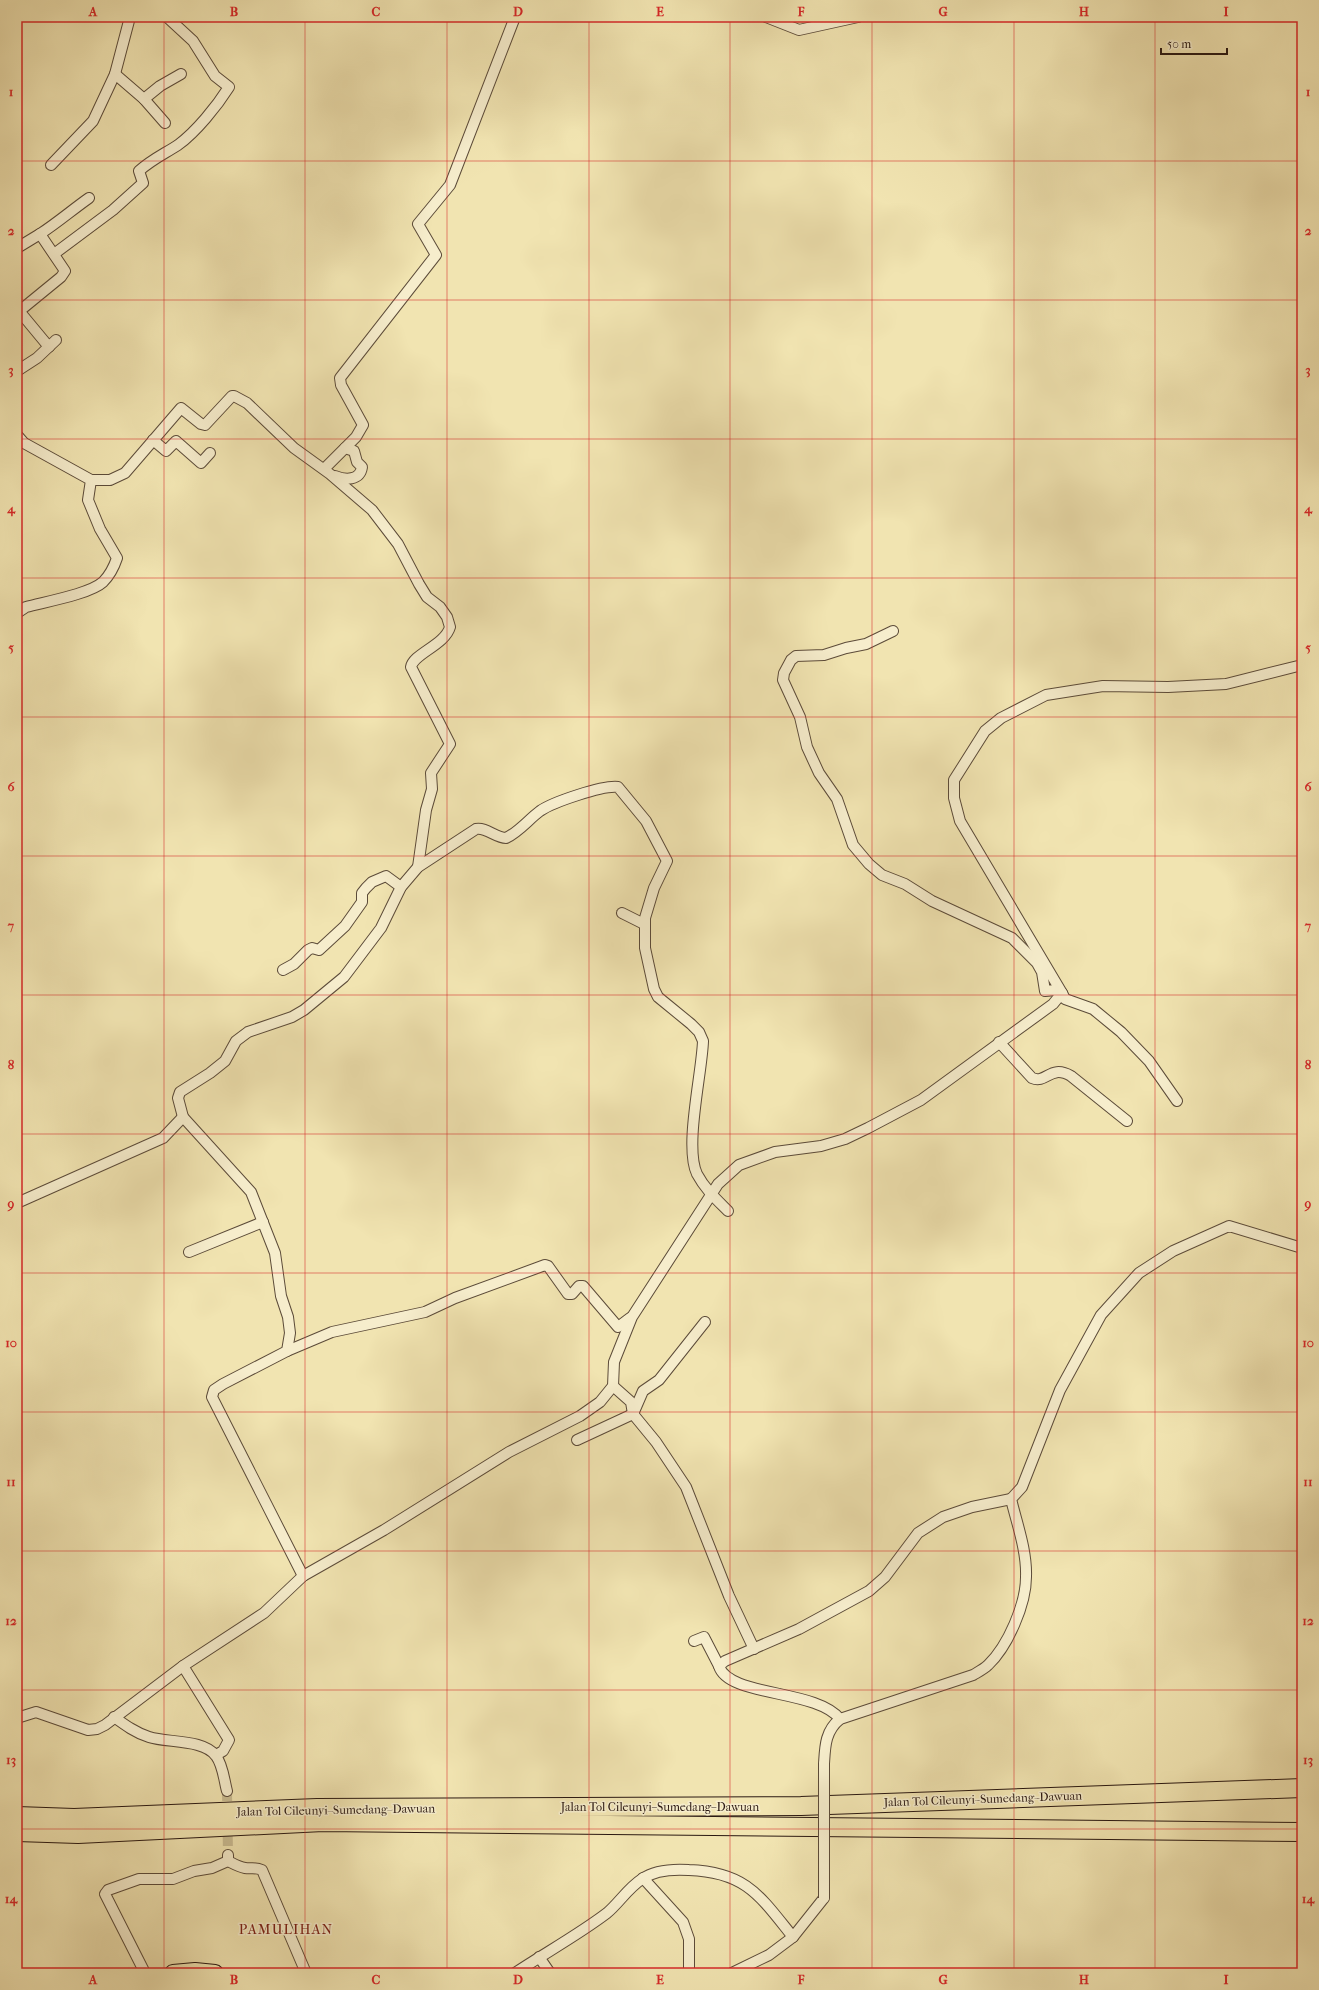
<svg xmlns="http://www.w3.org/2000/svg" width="1319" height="1990" font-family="'IM FELL French Canon',serif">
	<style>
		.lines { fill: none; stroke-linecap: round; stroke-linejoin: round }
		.minor-tunnel { stroke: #c9bb91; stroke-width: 10; stroke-dasharray: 10 5; stroke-linecap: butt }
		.minor-casing { stroke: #5c4b39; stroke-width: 12 }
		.primary-casing { stroke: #2a1811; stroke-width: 18 }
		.motorway-casing { stroke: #2a1811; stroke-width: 20 }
		.minor { stroke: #f6edcc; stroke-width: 10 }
		.primary { stroke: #f1e4b1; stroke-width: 16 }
		.motorway { stroke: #f1e4b1; stroke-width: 18 }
		.minor-bridge-casing { stroke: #5c4b39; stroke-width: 12; stroke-linecap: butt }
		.minor-bridge { stroke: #f6edcc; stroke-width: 10 }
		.grid { fill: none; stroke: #d62828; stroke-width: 1; stroke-opacity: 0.55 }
		.labels { text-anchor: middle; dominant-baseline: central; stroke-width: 3; stroke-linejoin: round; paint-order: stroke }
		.street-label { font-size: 12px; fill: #2a1811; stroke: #f6edcc }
		.quarter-label { font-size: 14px; letter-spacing: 1px; fill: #7a1f14; stroke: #f6edcc }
		.neatline { fill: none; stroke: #d62828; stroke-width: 1.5 }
		.grid-label { font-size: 13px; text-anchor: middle; font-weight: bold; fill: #d62828 }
	</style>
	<rect width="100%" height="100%" fill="#f1e4b1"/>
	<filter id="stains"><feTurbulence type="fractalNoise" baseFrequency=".005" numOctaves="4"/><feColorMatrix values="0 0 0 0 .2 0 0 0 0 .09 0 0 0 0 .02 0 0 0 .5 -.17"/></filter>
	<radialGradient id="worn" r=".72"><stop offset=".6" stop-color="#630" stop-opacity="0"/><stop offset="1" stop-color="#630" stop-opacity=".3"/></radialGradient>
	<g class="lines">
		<!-- minor-tunnel -->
		<polyline class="minor-tunnel" points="227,1791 228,1855"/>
		<!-- minor casing -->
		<g class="minor-casing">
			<g id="minor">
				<polyline points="766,17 799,30 858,17"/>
				<polyline points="115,74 144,99 165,123"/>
				<polyline points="144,99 160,86 181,74"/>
				<polyline points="51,165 93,121 115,74 130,17"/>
				<polyline points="17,248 40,234"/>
				<path d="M54,254L113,210L143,183L139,171C151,160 164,154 178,145C196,132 217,106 229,87L215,76L193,41L167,17"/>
				<polyline points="20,312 49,347"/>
				<path d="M17,313L61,277L65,271L40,234C57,223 72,210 89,198"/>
				<polyline points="17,371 37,358 56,340"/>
				<path d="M17,435L24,443L91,480L88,500L100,529L117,558C114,567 110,575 103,582C90,594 44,602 26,607L17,613"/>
				<polyline points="153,440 166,451 176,441 201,463 210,453"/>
				<polyline points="324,469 356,437 363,425 341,385 340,378 436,255 418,224 450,185 515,17"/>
				<path d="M335,476C345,480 360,481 362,467L357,462L354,451L345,448"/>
				<path d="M91,480H110L125,473L181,408L201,424L205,425L232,396H234L247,403L294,448L330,474L372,510L398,544L419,584L427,597L440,607L447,617L450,627C445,645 413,654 411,667L450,744L431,773L432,789L426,810L418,867"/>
				<polyline points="893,631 866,644 846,648 824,655 796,656 791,660 784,673 783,680 800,717 807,747 819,773 837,799 853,845 869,864 882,875 905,884 932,901 1012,938 1037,963 1042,972 1045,991 1056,990 1062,993 1065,999 1093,1009 1121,1032 1149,1061 1177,1101"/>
				<polyline points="622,913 644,924"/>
				<polyline points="283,970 294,964 308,950 312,948 319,950 345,926 362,902 362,893 366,888 372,882 386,876 401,887"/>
				<path d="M999,1042L1032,1078C1047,1084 1050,1064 1071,1076L1127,1121"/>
				<path d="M183,1117L178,1098L180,1092L210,1073L225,1061L236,1041L248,1032L292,1017L304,1010L344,977L381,928L401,887L418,867L476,829C486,827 496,838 506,838C519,832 529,819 540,811C553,802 603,785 618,787L646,821L667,861L654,888L645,918V948L654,989L658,997L691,1024L699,1032L703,1041C702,1073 684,1147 697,1174C705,1189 716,1199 728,1211"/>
				<polyline points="17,1203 163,1138 183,1117 251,1192 275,1253 281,1296 288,1317 290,1333 287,1351 223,1384 214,1390 212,1397 303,1576"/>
				<polyline points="189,1252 263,1222"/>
				<polyline points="287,1351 332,1332 425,1312 455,1298 545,1265 548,1266 568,1294 572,1294 579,1286 583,1286 618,1327 630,1318"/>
				<polyline points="613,1386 631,1402 633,1414 656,1442 686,1487 729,1596 754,1649"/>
				<polyline points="577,1440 633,1414 643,1391 659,1380 705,1322"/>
				<polyline points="694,1641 704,1637 719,1666"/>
				<polyline points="183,1666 229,1740 223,1751 216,1755"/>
				<path d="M114,1717C125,1725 136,1733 149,1737C167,1743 204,1739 216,1756C223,1765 224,1780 227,1791"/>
				<polyline points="17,1718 36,1712 88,1730 97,1729 105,1725 183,1666 264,1613 303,1576 384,1530 509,1452 580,1416 600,1402 613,1386 614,1362 632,1317 718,1184 739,1165 775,1152 821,1146 845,1139 868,1128 921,1100 1053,1004 1062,993 960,821 954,798 954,780 985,731 1001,718 1046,695 1103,686 1168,687 1226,684 1302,665"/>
				<path d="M840,1719C817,1689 728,1697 719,1666L725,1661L799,1629L869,1591L885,1577L918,1533L943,1517L972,1507L1011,1499"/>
				<path d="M824,1764C825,1747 825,1731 840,1719L973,1675C978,1672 984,1669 988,1665C1008,1646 1026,1604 1026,1577C1027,1551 1017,1524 1011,1499L1022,1487L1060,1390L1101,1315L1139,1273L1173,1251L1229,1226L1302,1248"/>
				<path d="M228,1855V1861C234,1864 239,1867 245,1868C251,1869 256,1867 262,1870L306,1973"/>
				<polyline points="643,1878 683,1922 689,1939 689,1973"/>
				<polyline points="539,1957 550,1973"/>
				<polyline points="145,1973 105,1894 108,1890 139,1879 173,1879 194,1871 212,1868 228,1861"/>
				<path d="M515,1973C545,1953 578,1935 607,1913C619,1903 628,1888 642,1879C655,1870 674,1869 689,1870C746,1872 760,1896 793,1937"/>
				<polyline points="732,1973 769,1955 793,1937 824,1898"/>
			</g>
		</g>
		<!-- primary casing -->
		<g class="primary-casing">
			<polyline id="primary" points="173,1973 195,1971 215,1973"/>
		</g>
		<!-- motorway casing -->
		<g class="motorway-casing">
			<g id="motorway">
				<polyline points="17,1816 74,1818 317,1808 801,1806 1302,1788"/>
				<polyline points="17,1832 78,1834 323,1822 1302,1832"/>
			</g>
		</g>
		<!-- minor -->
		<use href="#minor" class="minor"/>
		<!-- primary -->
		<use href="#primary" class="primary"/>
		<!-- motorway -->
		<use href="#motorway" class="motorway"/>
		<!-- minor-bridge casing -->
		<g class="minor-bridge-casing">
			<polyline id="minor-bridge" points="824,1764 824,1898"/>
		</g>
		<!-- minor-bridge -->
		<use href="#minor-bridge" class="minor-bridge"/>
	</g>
	<!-- grid -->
	<path class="grid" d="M164,17V1973M305,17V1973M447,17V1973M589,17V1973M730,17V1973M872,17V1973M1014,17V1973M1155,17V1973M17,161H1302M17,300H1302M17,439H1302M17,578H1302M17,717H1302M17,856H1302M17,995H1302M17,1134H1302M17,1273H1302M17,1412H1302M17,1551H1302M17,1690H1302M17,1829H1302"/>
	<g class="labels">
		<!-- street labels -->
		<g class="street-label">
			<text transform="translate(983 1799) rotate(-2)">Jalan Tol Cileunyi–Sumedang–Dawuan</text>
			<text x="660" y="1807">Jalan Tol Cileunyi–Sumedang–Dawuan</text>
			<text transform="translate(336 1810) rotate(-1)">Jalan Tol Cileunyi–Sumedang–Dawuan</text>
		</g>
		<!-- quarter labels -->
		<g class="quarter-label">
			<text x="286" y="1929">PAMULIHAN</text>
		</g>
	</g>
	<!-- margin -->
	<rect width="1319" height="1990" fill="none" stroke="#f1e4b1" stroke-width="44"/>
	<!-- scale -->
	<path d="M1161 48v6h66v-6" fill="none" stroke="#2a1811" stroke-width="2"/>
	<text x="1167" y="48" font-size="12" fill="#2a1811" stroke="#f6edcc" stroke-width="3" paint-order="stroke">50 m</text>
	<rect x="22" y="22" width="1275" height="1946" class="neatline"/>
	<g class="grid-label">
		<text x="93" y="16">A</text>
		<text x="234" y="16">B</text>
		<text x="376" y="16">C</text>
		<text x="518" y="16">D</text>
		<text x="660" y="16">E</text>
		<text x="801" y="16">F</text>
		<text x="943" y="16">G</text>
		<text x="1084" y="16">H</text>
		<text x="1226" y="16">I</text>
		<text x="11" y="96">1</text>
		<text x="1308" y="96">1</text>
		<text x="11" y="235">2</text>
		<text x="1308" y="235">2</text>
		<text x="11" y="374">3</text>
		<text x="1308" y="374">3</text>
		<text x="11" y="513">4</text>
		<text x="1308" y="513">4</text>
		<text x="11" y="652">5</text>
		<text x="1308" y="652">5</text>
		<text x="11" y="791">6</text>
		<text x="1308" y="791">6</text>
		<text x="11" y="930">7</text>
		<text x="1308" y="930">7</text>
		<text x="11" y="1069">8</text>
		<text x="1308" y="1069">8</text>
		<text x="11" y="1208">9</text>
		<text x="1308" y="1208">9</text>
		<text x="11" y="1347">10</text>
		<text x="1308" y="1347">10</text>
		<text x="11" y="1486">11</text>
		<text x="1308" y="1486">11</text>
		<text x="11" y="1625">12</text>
		<text x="1308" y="1625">12</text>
		<text x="11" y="1764">13</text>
		<text x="1308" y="1764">13</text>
		<text x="11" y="1903">14</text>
		<text x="1308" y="1903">14</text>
		<text x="93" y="1984">A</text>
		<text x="234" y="1984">B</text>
		<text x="376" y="1984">C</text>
		<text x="518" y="1984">D</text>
		<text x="660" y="1984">E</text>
		<text x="801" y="1984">F</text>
		<text x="943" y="1984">G</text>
		<text x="1084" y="1984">H</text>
		<text x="1226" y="1984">I</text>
	</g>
	<rect width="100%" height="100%" filter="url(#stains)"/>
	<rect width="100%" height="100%" fill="url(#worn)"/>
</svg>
